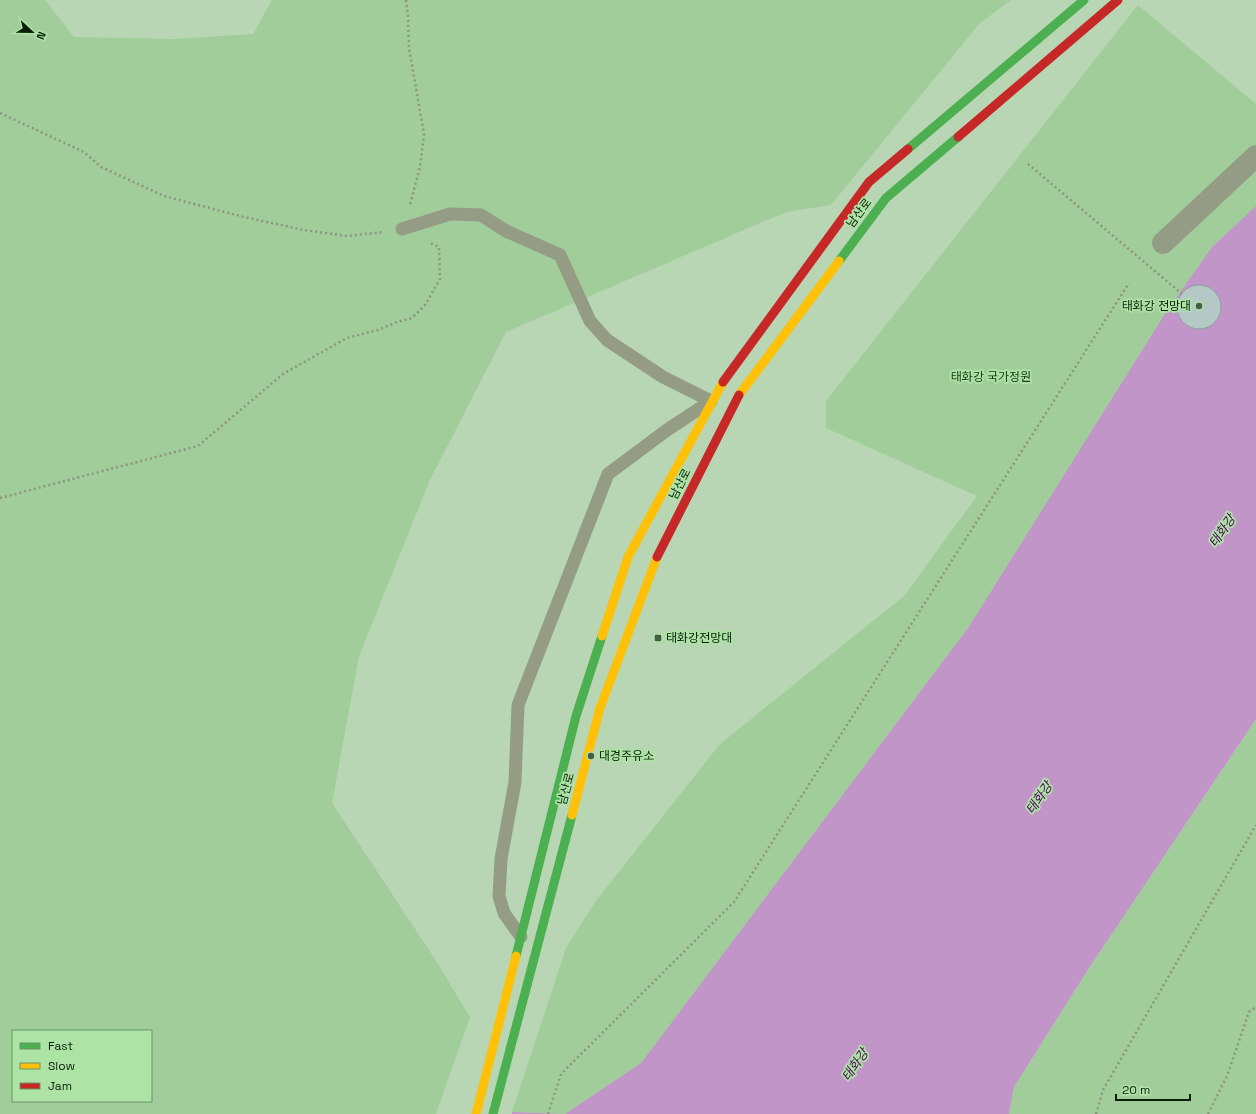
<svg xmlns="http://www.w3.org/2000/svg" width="1256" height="1114" font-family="'Space Grotesk','Noto Sans KR',sans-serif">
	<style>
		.green { fill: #a1cd9b; fill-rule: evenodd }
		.water { fill: #c295c9 }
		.building { fill: #b4c8c6; stroke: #8ca09c }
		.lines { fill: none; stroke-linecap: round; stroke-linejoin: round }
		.path { stroke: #8c9580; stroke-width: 2.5; stroke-dasharray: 2 3; stroke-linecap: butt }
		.lane { stroke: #959c85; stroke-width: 13 }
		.street { stroke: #959c85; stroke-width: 22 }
		.fast { stroke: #4caf50; stroke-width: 9 }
		.slow { stroke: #ffc107; stroke-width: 9 }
		.jam { stroke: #c62828; stroke-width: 9 }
		.poi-dot { fill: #465f44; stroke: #ade4a6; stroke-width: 1.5 }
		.labels { text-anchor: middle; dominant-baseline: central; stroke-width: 3.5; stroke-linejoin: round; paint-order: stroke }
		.street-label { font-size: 12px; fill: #091f08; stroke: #ade4a6 }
		.poi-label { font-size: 12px; fill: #091f08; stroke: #ade4a6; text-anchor: start }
		.park-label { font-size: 12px; fill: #153612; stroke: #ade4a6 }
		.water-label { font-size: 13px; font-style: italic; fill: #4f025a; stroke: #ade4a6 }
	</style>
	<rect width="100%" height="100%" fill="#b8d6b4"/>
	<!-- green -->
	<g class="green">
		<path d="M0,0H45L74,37L173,39L253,34L272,0H1011L979,24L831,205L786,212L506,332L430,480L359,656L332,803L433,956L470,1017L436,1114H0ZM13,1031H151V1101H13Z"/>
		<polygon points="1138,5 1256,104 1256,206 1212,247 1166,312 968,628 641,1063 565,1114 512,1112 566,948 595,902 720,744 904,596 977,496 826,428 826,401"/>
		<polygon points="1256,719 1256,1114 1009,1114 1014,1087 1089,968"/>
	</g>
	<!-- water -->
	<polygon class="water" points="1256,206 1256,719 1089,968 1014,1087 1009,1114 512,1114 512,1112 565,1114 641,1063 968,628 1166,312 1212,247"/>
	<!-- building -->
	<circle class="building" cx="1199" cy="307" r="22"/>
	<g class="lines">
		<!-- path -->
		<g class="path">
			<polyline points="406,0 408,16 409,48 424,134 420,167 410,205"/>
			<polyline points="0,113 84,152 101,167 164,196 244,217 304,230 347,236 383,232"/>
			<polyline points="1028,164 1182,294"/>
			<polyline points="0,498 198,446 283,374 347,338 378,330 397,322 412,318 425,305 440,279 439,247 428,242"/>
			<polyline points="548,1114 561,1074 734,902 1129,283"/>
			<polyline points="1096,1114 1103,1090 1256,825"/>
			<polyline points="1208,1114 1227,1076 1249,1012 1256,1007"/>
		</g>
		<!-- lane -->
		<polyline class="lane" points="402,229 450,214 481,215 506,231 560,255 590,321 607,340 663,377 711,401 667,430 608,474 518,705 515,782 501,859 499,896 504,913 521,937"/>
		<!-- street -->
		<polyline class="street" points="1163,243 1256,156"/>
		<!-- fast -->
		<g class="fast">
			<polyline points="908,149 1084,0"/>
			<polyline points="839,261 886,198 958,137"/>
			<polyline points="516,956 576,716 602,636"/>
			<polyline points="493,1114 572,815"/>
		</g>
		<!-- slow -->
		<g class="slow">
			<polyline points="739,395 839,261"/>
			<polyline points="602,636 628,557 723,382"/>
			<polyline points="572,815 600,708 657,557"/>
			<polyline points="476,1114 516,956"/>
		</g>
		<!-- jam -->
		<g class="jam">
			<polyline points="958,137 1118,0"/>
			<polyline points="723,382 869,182 908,149"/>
			<polyline points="657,557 739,395"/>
		</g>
	</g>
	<!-- markers -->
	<g class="poi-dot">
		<circle cx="1199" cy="306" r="4"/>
		<rect x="654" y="634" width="8" height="8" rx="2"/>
		<circle cx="591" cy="756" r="4"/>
	</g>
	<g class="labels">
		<!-- street labels -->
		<g class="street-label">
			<text transform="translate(859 213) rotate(-53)">남산로</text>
			<text transform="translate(680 484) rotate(-63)">남산로</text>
			<text transform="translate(566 789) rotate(-75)">남산로</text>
		</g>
		<!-- poi labels -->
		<g class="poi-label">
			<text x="1191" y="306" text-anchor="end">태화강 전망대</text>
			<text x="666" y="638">태화강전망대</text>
			<text x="599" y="756">대경주유소</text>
		</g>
		<!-- park labels -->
		<g class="park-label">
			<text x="991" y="377">태화강 국가정원</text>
		</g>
		<!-- water labels -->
		<g class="water-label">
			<text transform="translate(1222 531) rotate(-55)">태화강</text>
			<text transform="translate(1039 798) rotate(-55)">태화강</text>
			<text transform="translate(855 1065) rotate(-55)">태화강</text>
		</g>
	</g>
	<!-- legend -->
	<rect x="12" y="1030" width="140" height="72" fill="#ade4a6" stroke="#6b9567"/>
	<rect x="20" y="1043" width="20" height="6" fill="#4caf50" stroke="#6b9567"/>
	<text x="48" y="1050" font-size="12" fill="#091f08">Fast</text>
	<rect x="20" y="1063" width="20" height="6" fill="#ffc107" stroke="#6b9567"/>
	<text x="48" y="1070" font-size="12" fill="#091f08">Slow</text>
	<rect x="20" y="1083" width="20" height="6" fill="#c62828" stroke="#6b9567"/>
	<text x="48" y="1090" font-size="12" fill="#091f08">Jam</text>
	<!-- north arrow -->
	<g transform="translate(32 32) rotate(112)" stroke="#ade4a6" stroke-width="3" paint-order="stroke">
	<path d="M0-3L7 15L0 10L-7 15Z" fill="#091f08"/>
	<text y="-6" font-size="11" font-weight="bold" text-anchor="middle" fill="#091f08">N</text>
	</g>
	<!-- scale -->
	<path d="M1116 1094v6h74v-6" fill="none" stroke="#091f08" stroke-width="2"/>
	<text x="1122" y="1094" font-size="12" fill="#091f08" stroke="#ade4a6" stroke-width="3" paint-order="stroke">20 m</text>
</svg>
